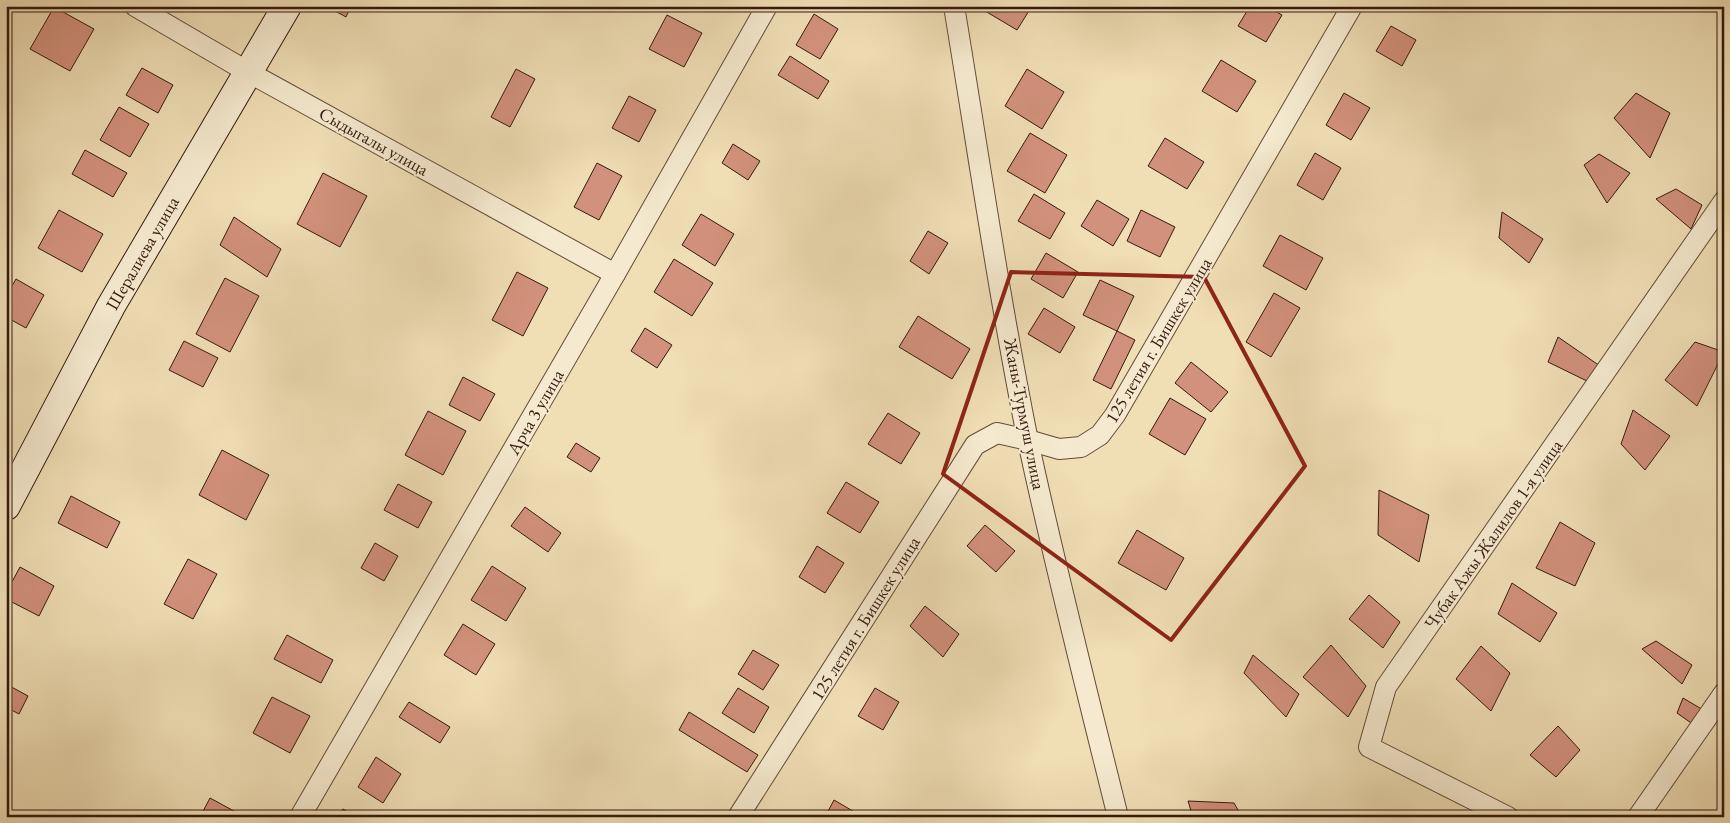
<svg xmlns="http://www.w3.org/2000/svg" width="1730" height="823" font-family="'EB Garamond',serif">
	<style>
		.building { fill: #d2917c; stroke: #351a0f }
		.lines { fill: none; stroke-linecap: round; stroke-linejoin: round }
		.street-casing { stroke: #644b38; stroke-width: 22 }
		.secondary-casing { stroke: #351a0f; stroke-width: 30 }
		.street { stroke: #f5eacf; stroke-width: 20 }
		.secondary { stroke: #f5eacf; stroke-width: 28 }
		.marked { fill: none; stroke: #8f2418; stroke-width: 4; stroke-linejoin: round }
		.labels { text-anchor: middle; dominant-baseline: central; stroke-width: 4; stroke-linejoin: round; paint-order: stroke }
		.street-label { font-size: 18px; fill: #351a0f; stroke: #f5eacf }
	</style>
	<rect width="100%" height="100%" fill="#f0deb5"/>
	<filter id="stains"><feTurbulence type="fractalNoise" baseFrequency=".004" numOctaves="4"/><feColorMatrix values="0 0 0 0 .2 0 0 0 0 .09 0 0 0 0 .02 0 0 0 .5 -.17"/></filter>
	<radialGradient id="worn" r=".72"><stop offset=".6" stop-color="#630" stop-opacity="0"/><stop offset="1" stop-color="#630" stop-opacity=".3"/></radialGradient>
	<!-- building -->
	<g class="building">
		<polygon points="326,6 351,6 346,17"/>
		<polygon points="981,6 1032,6 1017,30 980,8"/>
		<polygon points="1250,6 1266,6 1282,15 1266,42 1238,26"/>
		<polygon points="54,7 94,29 70,71 30,49"/>
		<polygon points="814,14 838,29 820,59 796,45"/>
		<polygon points="667,15 702,33 684,67 649,49"/>
		<polygon points="1391,26 1416,40 1402,66 1376,51"/>
		<polygon points="790,56 829,81 818,99 778,75"/>
		<polygon points="1221,60 1256,81 1237,112 1202,91"/>
		<polygon points="142,68 173,85 158,113 126,95"/>
		<polygon points="516,69 535,79 510,127 491,117"/>
		<polygon points="1027,69 1064,92 1042,129 1005,106"/>
		<polygon points="1344,93 1370,108 1351,140 1326,125"/>
		<polygon points="1636,93 1670,113 1650,158 1614,118"/>
		<polygon points="629,96 656,110 639,142 612,128"/>
		<polygon points="1724,103 1724,123 1718,117"/>
		<polygon points="119,107 149,124 130,157 100,140"/>
		<polygon points="1030,133 1067,155 1045,193 1007,171"/>
		<polygon points="1165,138 1204,162 1187,189 1148,166"/>
		<polygon points="733,144 760,161 748,180 722,163"/>
		<polygon points="85,150 127,173 113,197 72,174"/>
		<polygon points="1315,153 1341,168 1323,200 1297,185"/>
		<polygon points="1599,154 1630,173 1607,203 1584,165"/>
		<polygon points="597,163 622,176 599,220 574,207"/>
		<polygon points="323,173 367,196 340,247 297,224"/>
		<polygon points="1676,189 1702,205 1691,229 1656,199"/>
		<polygon points="1034,194 1065,213 1050,239 1018,221"/>
		<polygon points="1097,200 1129,219 1113,246 1081,226"/>
		<polygon points="59,210 103,234 82,272 38,248"/>
		<polygon points="1141,210 1175,227 1160,257 1127,241"/>
		<polygon points="1502,212 1543,239 1529,263 1499,238"/>
		<polygon points="701,214 734,234 715,266 682,245"/>
		<polygon points="234,217 281,249 267,277 220,245"/>
		<polygon points="928,231 948,243 929,274 910,261"/>
		<polygon points="1280,235 1323,258 1306,290 1263,266"/>
		<polygon points="1046,253 1078,272 1063,298 1031,279"/>
		<polygon points="674,259 713,283 692,316 654,292"/>
		<polygon points="517,272 548,288 523,336 492,320"/>
		<polygon points="225,278 259,296 230,352 196,334"/>
		<polygon points="16,279 44,295 26,328 6,317 6,296"/>
		<polygon points="1100,280 1134,296 1117,331 1083,315"/>
		<polygon points="1274,293 1300,308 1271,357 1246,342"/>
		<polygon points="1044,308 1075,327 1060,353 1028,334"/>
		<polygon points="918,316 970,349 952,379 899,347"/>
		<polygon points="645,328 672,345 657,368 631,351"/>
		<polygon points="1117,331 1135,340 1111,389 1093,380"/>
		<polygon points="1558,337 1600,366 1591,383 1548,362"/>
		<polygon points="184,341 218,358 203,387 169,370"/>
		<polygon points="1695,342 1724,352 1697,406 1665,380"/>
		<polygon points="1191,362 1228,392 1211,412 1175,383"/>
		<polygon points="463,377 495,394 480,421 449,405"/>
		<polygon points="1170,398 1206,419 1185,455 1149,434"/>
		<polygon points="1633,410 1670,436 1645,470 1621,444"/>
		<polygon points="428,411 466,431 443,475 405,455"/>
		<polygon points="888,413 920,433 901,464 868,444"/>
		<polygon points="576,443 600,458 591,472 567,457"/>
		<polygon points="222,450 269,475 246,520 199,495"/>
		<polygon points="846,482 879,502 860,533 827,513"/>
		<polygon points="398,484 432,502 418,528 384,510"/>
		<polygon points="1379,490 1429,515 1419,562 1378,535"/>
		<polygon points="71,496 120,522 107,548 58,523"/>
		<polygon points="525,507 561,533 548,552 511,526"/>
		<polygon points="1560,522 1595,543 1575,586 1536,568"/>
		<polygon points="985,525 1015,551 996,572 967,546"/>
		<polygon points="1137,530 1184,558 1166,590 1118,563"/>
		<polygon points="375,543 398,556 384,581 361,568"/>
		<polygon points="817,546 844,563 825,593 799,577"/>
		<polygon points="188,559 217,574 193,619 164,604"/>
		<polygon points="492,566 526,588 506,621 471,600"/>
		<polygon points="20,567 54,586 39,616 6,599 6,593"/>
		<polygon points="1512,583 1557,613 1540,642 1498,614"/>
		<polygon points="1369,595 1400,622 1383,648 1349,619"/>
		<polygon points="925,606 959,634 943,657 910,626"/>
		<polygon points="463,624 495,644 476,675 444,655"/>
		<polygon points="287,635 333,660 321,683 274,659"/>
		<polygon points="1656,641 1692,665 1682,684 1642,649"/>
		<polygon points="1331,645 1366,686 1348,717 1303,677"/>
		<polygon points="1481,646 1510,673 1491,711 1456,679"/>
		<polygon points="753,650 779,665 763,690 738,674"/>
		<polygon points="1253,655 1299,694 1286,717 1244,673"/>
		<polygon points="6,684 28,696 19,714 6,707"/>
		<polygon points="738,688 769,707 754,733 722,713"/>
		<polygon points="875,688 899,702 883,730 858,716"/>
		<polygon points="272,697 310,716 290,753 253,733"/>
		<polygon points="1683,698 1705,711 1694,725 1677,713"/>
		<polygon points="409,702 450,727 440,743 399,717"/>
		<polygon points="689,712 758,755 747,772 679,730"/>
		<polygon points="1558,726 1580,750 1556,777 1530,755"/>
		<polygon points="376,757 401,774 383,803 358,787"/>
		<polygon points="210,798 245,817 200,817"/>
		<polygon points="834,800 863,817 825,817"/>
		<polygon points="1188,801 1234,803 1242,817 1193,817"/>
		<polygon points="343,809 357,817 338,817"/>
	</g>
	<g class="lines">
		<!-- street casing -->
		<g class="street-casing">
			<g id="street">
				<polyline points="135,6 248,72 615,274"/>
				<path d="M954,6C978,151 999,297 1028,441C1055,567 1087,692 1118,817"/>
				<polyline points="300,817 615,274 767,6"/>
				<polyline points="738,817 975,445 997,433 1028,440 1059,449 1081,447 1100,435 1115,415 1352,6"/>
				<polyline points="1508,817 1369,747 1386,687 1724,201"/>
				<polyline points="1638,817 1724,693"/>
			</g>
		</g>
		<!-- secondary casing -->
		<g class="secondary-casing">
			<polyline id="secondary" points="6,506 111,306 287,6"/>
		</g>
		<!-- street -->
		<use href="#street" class="street"/>
		<!-- secondary -->
		<use href="#secondary" class="secondary"/>
	</g>
	<!-- marked area -->
	<path class="marked" d="M1011,272L1204,277L1305,466L1171,640L943,474Z"/>
	<g class="labels">
		<!-- street labels -->
		<g class="street-label">
			<text transform="translate(374 141) rotate(29)">Сыдыгалы улица</text>
			<text transform="translate(142 253) rotate(-60)">Шералиева улица</text>
			<text transform="translate(1158 340) rotate(-59)">125 летия г. Бишкек улица</text>
			<text transform="translate(535 412) rotate(-60)">Арча 3 улица</text>
			<text transform="translate(1025 414) rotate(79)">Жаны-Турмуш улица</text>
			<text transform="translate(1493 534) rotate(-55)">Чубак Ажы Жалилов 1-я улица</text>
			<text transform="translate(865 618) rotate(-58)">125 летия г. Бишкек улица</text>
		</g>
	</g>
	<!-- margin -->
	<rect width="1730" height="823" fill="none" stroke="#f0deb5" stroke-width="25"/>
	<rect x="8" y="8" width="1715" height="808" fill="none" stroke="#351a0f" stroke-width="2.5"/>
	<rect x="12" y="12" width="1705" height="798" fill="none" stroke="#351a0f"/>
	<rect width="100%" height="100%" filter="url(#stains)"/>
	<rect width="100%" height="100%" fill="url(#worn)"/>
</svg>
